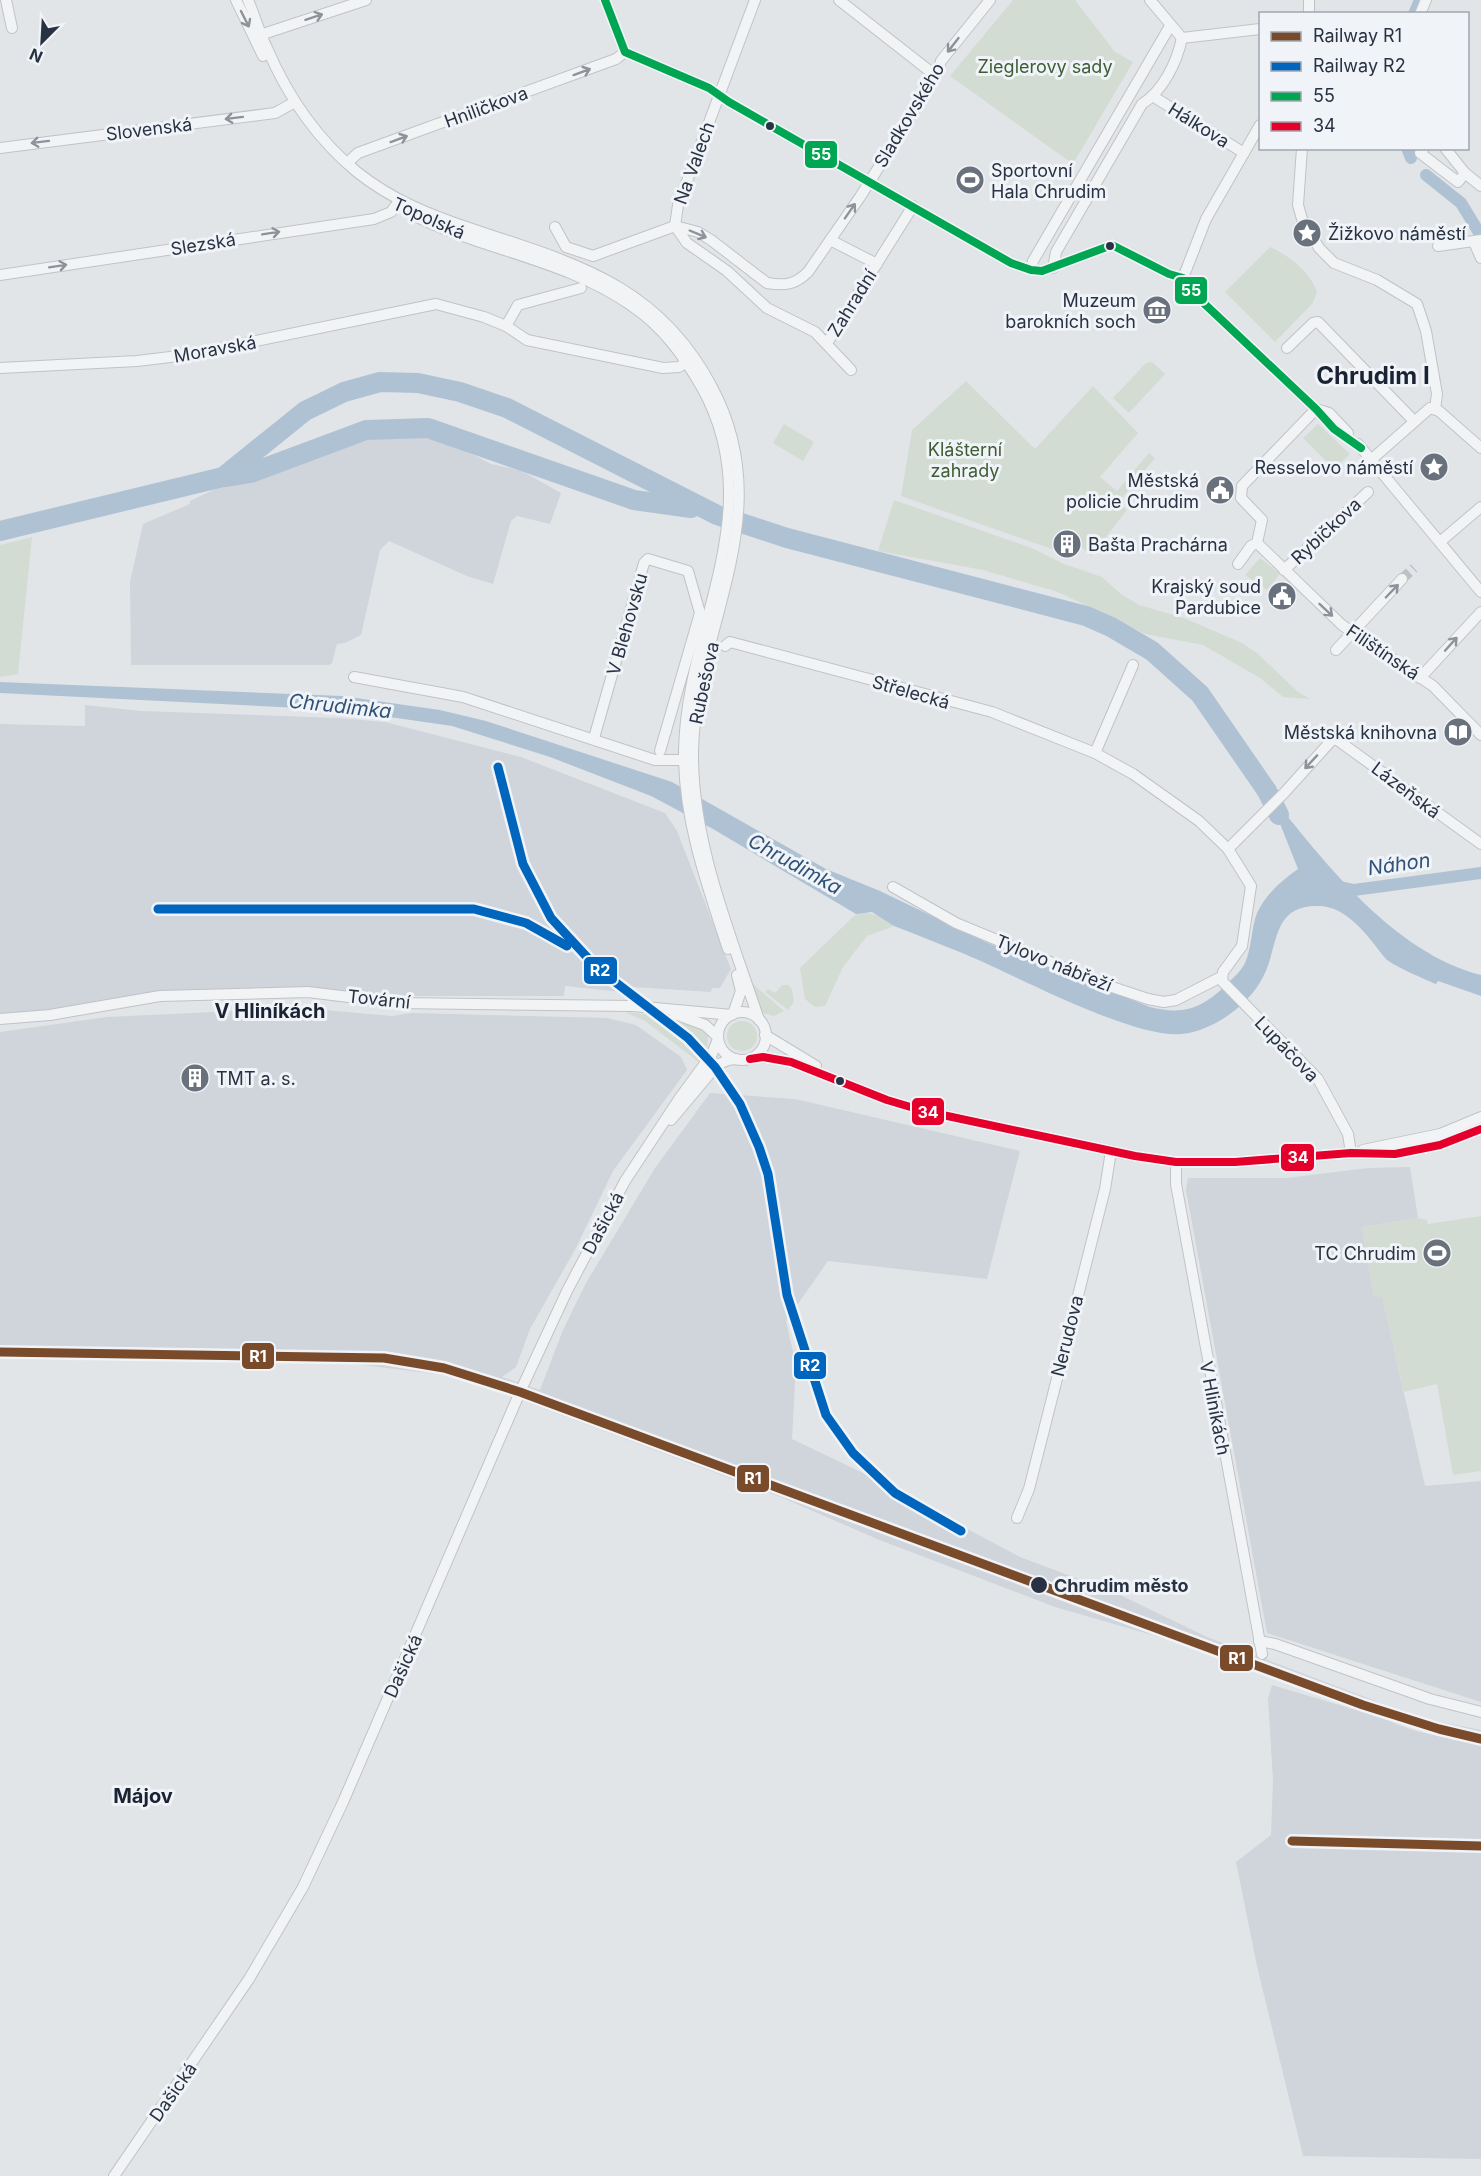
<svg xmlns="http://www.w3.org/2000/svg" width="1481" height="2176" font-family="Inter,sans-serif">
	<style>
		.built { fill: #d0d4db }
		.green { fill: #d3dcd3 }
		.water { fill: #afc2d4 }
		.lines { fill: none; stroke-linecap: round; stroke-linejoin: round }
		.canal { stroke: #afc2d4; stroke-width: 12 }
		.river { stroke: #afc2d4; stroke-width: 20 }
		.minor-tunnel { stroke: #bdc1c7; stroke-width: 10; stroke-dasharray: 10 5; stroke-linecap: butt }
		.minor-casing { stroke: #c0c3c6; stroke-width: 12 }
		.minor { stroke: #f2f3f4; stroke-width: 10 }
		.bus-1-casing { stroke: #f0f3f7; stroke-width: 12 }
		.bus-2-casing { stroke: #f0f3f7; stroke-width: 12 }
		.bus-1 { stroke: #00a651; stroke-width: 8 }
		.bus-2 { stroke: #e4002b; stroke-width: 8 }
		.rail-1-casing { stroke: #f0f3f7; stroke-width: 14 }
		.rail-2-casing { stroke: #f0f3f7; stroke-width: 14 }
		.rail-1 { stroke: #7a4b2a; stroke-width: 9 }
		.rail-2 { stroke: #0065bd; stroke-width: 9 }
		.oneway { stroke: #8d929b }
		.bus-dot { fill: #283242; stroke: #f0f3f7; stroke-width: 2 }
		.labels { text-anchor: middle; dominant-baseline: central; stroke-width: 6; stroke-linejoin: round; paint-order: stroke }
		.park-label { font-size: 18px; fill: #3d5e34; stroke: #f0f3f7 }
		.street-label { font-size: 18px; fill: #283242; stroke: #f0f3f7 }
		.poi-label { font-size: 18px; fill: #283242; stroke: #f0f3f7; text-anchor: end }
		.stop-label { font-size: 18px; font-weight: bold; fill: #283242; stroke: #f0f3f7; text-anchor: start }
		.water-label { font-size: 20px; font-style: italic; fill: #305178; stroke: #f0f3f7 }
		.neighbourhood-label { font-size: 20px; font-weight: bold; fill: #1a2333; stroke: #f0f3f7 }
		.district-label { font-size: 24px; font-weight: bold; fill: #1a2333; stroke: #f0f3f7 }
		.line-badge { stroke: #f0f3f7; stroke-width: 2 }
		.badge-label { font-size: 16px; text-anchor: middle; font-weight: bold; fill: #fff }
	</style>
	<rect width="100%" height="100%" fill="#e2e5e8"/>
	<!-- built -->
	<g class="built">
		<polygon points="377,434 434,438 451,443 491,464 520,470 561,493 550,524 517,516 511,521 493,584 467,576 389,541 380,550 361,635 345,643 337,644 332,663 329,665 131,665 130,582 143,524 190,504 190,501 279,459 343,440"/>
		<polygon points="85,705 141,711 338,718 385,722 521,757 665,813 677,831 731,969 720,988 712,988 711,992 634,987 622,992 565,986 564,996 378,996 329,989 159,993 29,1013 0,1013 0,724 85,726"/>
		<polygon points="301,1008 392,1016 411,1013 607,1018 636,1025 681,1057 687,1070 613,1171 576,1248 530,1329 516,1367 502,1377 540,1390 563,1330 586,1283 655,1168 710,1093 795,1099 1020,1151 987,1279 828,1261 786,1321 796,1365 792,1439 861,1472 1020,1557 1116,1593 1207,1637 1381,1703 1441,1722 1481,1730 1481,1745 1387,1721 1416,1731 1481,1746 1481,2159 1303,2156 1257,1966 1236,1862 1271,1835 1273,1780 1268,1699 1272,1685 1363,1712 1166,1639 1055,1607 877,1539 783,1498 491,1389 443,1375 355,1364 0,1359 0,1032 107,1017"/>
		<polygon points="653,1015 675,1019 707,1051 702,1060"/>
		<polygon points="1410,1167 1418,1218 1362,1227 1374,1297 1382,1296 1425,1486 1481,1481 1481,1702 1267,1633 1186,1190 1188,1178 1287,1178 1368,1168"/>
	</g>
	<!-- green -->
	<g class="green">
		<polygon points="1013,0 1075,0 1115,52 1133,62 1073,164 950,76"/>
		<path d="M1270,247C1287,254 1313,274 1317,293L1312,304L1275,342L1225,292Z"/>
		<polygon points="1152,362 1165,374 1129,413 1113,398 1146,363"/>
		<polygon points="966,381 1035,449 1093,386 1138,433 1100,477 1117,491 1149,453 1155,458 1118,503 1127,510 1091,556 1070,536 1059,540 1058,547 1063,553 901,496 912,430"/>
		<polygon points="784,424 814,442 803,461 773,443"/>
		<polygon points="1318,424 1350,454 1334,469 1303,438"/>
		<polygon points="894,500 1032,548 1064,564 1102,577 1121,594 1139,605 1184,618 1242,643 1257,653 1298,692 1310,699 1283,697 1260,678 1203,645 1145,634 1058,592 983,570 878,551"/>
		<polygon points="32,537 18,674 0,677 0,545"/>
		<polygon points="1260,558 1280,574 1267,590 1245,575"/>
		<polygon points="862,912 880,916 894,926 867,936 843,967 825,1006 815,1007 805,999 800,968 856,914"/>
		<polygon points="751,984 754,985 784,1011 774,1016 763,1013"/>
		<polygon points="782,985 788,985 792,989 794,1002 788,1010 765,992 768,989 775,993"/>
		<polygon points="625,1012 653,1015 702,1060 700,1063 645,1021"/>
		<polygon points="675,1019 701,1028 708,1035 707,1051"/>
		<circle cx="742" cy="1036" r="15"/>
		<polygon points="1481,1216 1481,1471 1453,1475 1437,1384 1404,1392 1382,1297 1374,1297 1362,1227 1418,1218 1427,1220 1428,1224"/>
	</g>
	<!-- water -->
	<path class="water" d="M0,682L342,696L440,710L486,721L672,782L826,869L880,891L988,943L1150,1007C1185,1016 1204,1007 1228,983C1235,976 1241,971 1245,963C1252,947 1251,929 1257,913C1266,894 1281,881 1298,869L1267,791C1323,860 1392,952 1481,975V996L1438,981L1436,984C1426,980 1391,965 1385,958C1369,938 1348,906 1318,906C1271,905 1279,947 1263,977C1249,1005 1213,1031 1182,1034C1137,1039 1027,982 983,962C954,949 924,938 894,926L872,912L856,914L713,829L651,796L550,757L452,726L341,710L0,693Z"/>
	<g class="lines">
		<!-- canal -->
		<g class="canal">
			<polyline points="1414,14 1420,0"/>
			<polyline points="1407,148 1411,158"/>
			<polyline points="1426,175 1461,203 1480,234"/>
			<polyline points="1340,887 1354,890 1481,873"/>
		</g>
		<!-- river -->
		<g class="river">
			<polyline points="226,477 251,473 366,430 428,428 634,500 691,508"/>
			<polyline points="0,531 223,477 305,411 344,392 380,382 418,383 460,392 507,408 717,515 787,538 1086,616 1111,627 1152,651 1200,694 1267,791 1279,815"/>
		</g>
		<!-- minor-tunnel -->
		<polyline class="minor-tunnel" points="1402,579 1414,568"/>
		<!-- minor casing -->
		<g class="minor-casing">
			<g id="minor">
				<polyline points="6,0 12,28"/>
				<polyline points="236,0 263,56"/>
				<path d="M248,0C255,16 259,32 267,48C287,95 317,139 357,172C392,200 430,215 472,229C574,263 658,284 712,387C781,516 695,624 693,752C692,843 731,935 759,1020"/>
				<polyline points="605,0 625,52 709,88 729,102 1011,263 1031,270 1042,271 1112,245 1169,274 1183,278 1193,293 1316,409 1334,429 1361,448"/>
				<path d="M755,0L678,205L675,226L698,232L711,240L767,283C784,286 795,285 808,272L860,197L936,76L941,61L990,0"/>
				<polyline points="839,0 936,76"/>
				<polyline points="1150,0 1182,38 1260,29"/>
				<polyline points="1309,14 1309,0"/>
				<polyline points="1420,14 1426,0"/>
				<polyline points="257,36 366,0"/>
				<polyline points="1154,97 1244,153"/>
				<polyline points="0,148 275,113 295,102"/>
				<polyline points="1302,148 1298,205 1302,219 1319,248 1334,263 1377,280 1417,304 1426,331 1437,394 1435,409"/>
				<polyline points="1424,148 1420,153 1458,182 1465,173 1445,148"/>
				<polyline points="347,163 358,153 616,59 625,52"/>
				<polyline points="1465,173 1481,186"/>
				<path d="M415,216C486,251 567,260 632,306C662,326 683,355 701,386C772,511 686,624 684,751C683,818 707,885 728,949"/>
				<polyline points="555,227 566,247 593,256 675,226 687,243 727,271 767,308 815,332 851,370"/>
				<polyline points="830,240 877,264"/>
				<polyline points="1474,242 1481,258"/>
				<polyline points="1438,246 1481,240"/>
				<path d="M1053,268L1056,252L1142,104C1163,91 1177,62 1182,38"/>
				<polyline points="1031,270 1033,261 1170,26"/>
				<polyline points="0,275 374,219 391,212 399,201"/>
				<polyline points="1183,278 1206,219 1260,125"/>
				<polyline points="506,326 518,305 581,288"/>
				<polyline points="827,343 913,206"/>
				<polyline points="1287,348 1313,323 1318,322 1413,420"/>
				<polyline points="0,368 137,361 187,355 436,304 484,317 506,326 527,340 663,368 679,367 692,359"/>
				<polyline points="1316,409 1329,413 1348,433"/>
				<polyline points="1358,444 1481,592"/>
				<polyline points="1372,459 1430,408 1439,411 1481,448"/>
				<polyline points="1441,541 1481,507"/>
				<polyline points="1257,543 1342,625 1433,686 1481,735"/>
				<polyline points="1257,543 1262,520 1241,498 1242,486 1316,409"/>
				<polyline points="1238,564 1251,546 1257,543"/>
				<polyline points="1284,570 1368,492"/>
				<polyline points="725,646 730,642 992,712 1095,753 1133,774 1199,821 1228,849 1251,886 1242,946 1223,972 1222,981 1318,1079 1348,1134 1351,1153"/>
				<polyline points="1336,650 1402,579"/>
				<polyline points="354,677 463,697 655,760 690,760"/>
				<polyline points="1420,678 1481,612"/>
				<polyline points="594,738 644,563 648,559 688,571 700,613 660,751"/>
				<polyline points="1095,753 1133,665"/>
				<polyline points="1228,849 1285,792 1331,741 1336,739 1481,844"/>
				<polyline points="893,887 956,923 1106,985 1148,999 1164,1002 1176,1000 1221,977"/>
				<circle cx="742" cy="1036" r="24"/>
				<polyline points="675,1014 705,1025 718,1037"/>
				<polyline points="733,1014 741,991 737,975"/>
				<polyline points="0,1019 50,1015 160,996 308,992 398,1003 633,1006 732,1015"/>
				<polyline points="765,1035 816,1066"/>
				<polyline points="750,1059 763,1057 791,1062 887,1100 924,1111 1135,1156 1176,1162 1235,1162 1351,1153 1395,1154 1440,1145 1481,1129"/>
				<polyline points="671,1120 717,1065 728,1060 736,1059"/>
				<polyline points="1363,1150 1440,1134 1481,1117"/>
				<polyline points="1176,1162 1176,1184 1262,1654"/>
				<polyline points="1017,1518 1029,1489 1105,1189 1111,1151"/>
				<polyline points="1259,1641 1275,1644 1430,1699 1481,1712"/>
				<polyline points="114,2176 249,1979 303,1887 343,1802 520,1392 567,1291 625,1181 679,1099 712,1054 718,1039"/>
			</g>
		</g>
		<!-- minor -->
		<use href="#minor" class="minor"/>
		<!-- bus-1 casing -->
		<g class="bus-1-casing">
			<polyline id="bus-1" points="605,0 625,52 709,88 729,102 1011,263 1031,270 1042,271 1112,245 1169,274 1183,278 1193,293 1316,409 1334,429 1361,448"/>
		</g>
		<!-- bus-2 casing -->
		<g class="bus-2-casing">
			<polyline id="bus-2" points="750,1059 763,1057 791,1062 887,1100 924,1111 1135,1156 1176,1162 1235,1162 1351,1153 1395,1154 1440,1145 1481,1129"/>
		</g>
		<!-- bus-1 -->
		<use href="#bus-1" class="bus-1"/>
		<!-- bus-2 -->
		<use href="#bus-2" class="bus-2"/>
		<!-- rail-1 casing -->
		<g class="rail-1-casing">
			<g id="rail-1">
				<polyline points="0,1352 384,1358 444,1368 520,1392 1363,1705 1439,1729 1481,1739"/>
				<polyline points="1292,1841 1481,1846"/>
			</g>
		</g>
		<!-- rail-2 casing -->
		<g class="rail-2-casing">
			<g id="rail-2">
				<polyline points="498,767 523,864 551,918 597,968 688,1038 715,1067 740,1104 759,1147 768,1174 787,1295 826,1415 853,1453 895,1493 961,1531"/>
				<polyline points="158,909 474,909 526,923 567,946"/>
			</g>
		</g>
		<!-- rail-1 -->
		<use href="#rail-1" class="rail-1"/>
		<!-- rail-2 -->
		<use href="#rail-2" class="rail-2"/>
	</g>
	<!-- one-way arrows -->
	<defs><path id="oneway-shaft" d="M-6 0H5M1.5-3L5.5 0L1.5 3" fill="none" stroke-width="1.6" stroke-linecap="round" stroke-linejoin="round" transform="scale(1.5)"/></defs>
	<g class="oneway">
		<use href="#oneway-shaft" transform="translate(314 17) rotate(-18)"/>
		<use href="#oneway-shaft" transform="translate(245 19) rotate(63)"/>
		<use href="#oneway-shaft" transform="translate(953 45) rotate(128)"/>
		<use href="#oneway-shaft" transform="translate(582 72) rotate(-20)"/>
		<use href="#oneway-shaft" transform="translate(234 118) rotate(173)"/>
		<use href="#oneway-shaft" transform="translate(399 139) rotate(-20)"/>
		<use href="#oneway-shaft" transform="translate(40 142) rotate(173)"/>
		<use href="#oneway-shaft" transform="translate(850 211) rotate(-55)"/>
		<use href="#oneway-shaft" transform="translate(271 233) rotate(-9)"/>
		<use href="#oneway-shaft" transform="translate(698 234) rotate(23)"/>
		<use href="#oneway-shaft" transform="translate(58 266) rotate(-9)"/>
		<use href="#oneway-shaft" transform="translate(1392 591) rotate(-46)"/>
		<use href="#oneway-shaft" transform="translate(1326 610) rotate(43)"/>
		<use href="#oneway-shaft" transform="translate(1451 644) rotate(-48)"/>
		<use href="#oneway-shaft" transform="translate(1311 762) rotate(133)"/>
	</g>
	<!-- icons -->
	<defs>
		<g id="stadium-disc" transform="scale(1.5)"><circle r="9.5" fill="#69717c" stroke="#f0f3f7"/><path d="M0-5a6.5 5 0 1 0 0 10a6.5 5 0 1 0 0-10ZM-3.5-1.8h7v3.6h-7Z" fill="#fff"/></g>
		<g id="sight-disc" transform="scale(1.5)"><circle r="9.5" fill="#69717c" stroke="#f0f3f7"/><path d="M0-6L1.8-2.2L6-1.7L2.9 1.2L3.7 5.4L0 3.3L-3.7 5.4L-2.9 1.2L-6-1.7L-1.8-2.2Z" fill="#fff"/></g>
		<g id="museum-disc" transform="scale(1.5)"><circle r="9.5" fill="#69717c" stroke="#f0f3f7"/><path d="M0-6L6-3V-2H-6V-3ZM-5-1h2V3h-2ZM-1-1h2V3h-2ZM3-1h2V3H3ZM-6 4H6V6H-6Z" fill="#fff"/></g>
		<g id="civic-disc" transform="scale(1.5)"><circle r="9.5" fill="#69717c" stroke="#f0f3f7"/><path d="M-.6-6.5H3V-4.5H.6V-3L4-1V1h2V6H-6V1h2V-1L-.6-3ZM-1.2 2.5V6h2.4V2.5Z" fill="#fff"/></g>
		<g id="building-disc" transform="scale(1.5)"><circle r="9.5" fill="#69717c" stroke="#f0f3f7"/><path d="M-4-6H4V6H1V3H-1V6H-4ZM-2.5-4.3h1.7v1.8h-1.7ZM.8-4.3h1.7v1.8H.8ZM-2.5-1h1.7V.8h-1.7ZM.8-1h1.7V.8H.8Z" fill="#fff"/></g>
		<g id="library-disc" transform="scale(1.5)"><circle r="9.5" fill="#69717c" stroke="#f0f3f7"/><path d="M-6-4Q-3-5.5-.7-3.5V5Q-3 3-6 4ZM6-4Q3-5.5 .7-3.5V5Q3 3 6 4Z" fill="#fff"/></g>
	</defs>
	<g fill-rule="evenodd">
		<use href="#stadium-disc" x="970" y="180"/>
		<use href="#sight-disc" x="1307" y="233"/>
		<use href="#museum-disc" x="1157" y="310"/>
		<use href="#sight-disc" x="1434" y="467"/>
		<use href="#civic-disc" x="1220" y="490"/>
		<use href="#building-disc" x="1067" y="544"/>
		<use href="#civic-disc" x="1282" y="596"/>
		<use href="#library-disc" x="1458" y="732"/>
		<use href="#building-disc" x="195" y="1078"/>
		<use href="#stadium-disc" x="1437" y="1253"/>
	</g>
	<!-- markers -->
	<g class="bus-dot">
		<circle cx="770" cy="126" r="5"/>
		<circle cx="1110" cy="246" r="5"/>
		<circle cx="840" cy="1081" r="5"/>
		<circle cx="1039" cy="1585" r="9"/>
	</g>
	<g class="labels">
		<!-- park labels -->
		<g class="park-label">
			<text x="1045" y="66">Zieglerovy sady</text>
			<text x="965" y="449">Klášterní<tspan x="965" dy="21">zahrady</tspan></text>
		</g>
		<!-- street labels -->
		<g class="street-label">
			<text transform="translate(486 107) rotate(-20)">Hniličkova</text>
			<text transform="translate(909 115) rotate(-59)">Sladkovského</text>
			<text transform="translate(1199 125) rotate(32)">Hálkova</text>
			<text transform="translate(149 129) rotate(-7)">Slovenská</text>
			<text transform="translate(694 163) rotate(-70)">Na Valech</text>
			<text transform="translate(429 218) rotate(24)">Topolská</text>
			<text transform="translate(203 244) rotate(-9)">Slezská</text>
			<text transform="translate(852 303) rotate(-58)">Zahradní</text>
			<text transform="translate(215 349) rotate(-10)">Moravská</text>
			<text transform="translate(1326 531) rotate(-43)">Rybičkova</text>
			<text transform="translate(627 624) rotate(-74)">V Blehovsku</text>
			<text transform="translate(1383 652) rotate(34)">Filištínská</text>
			<text transform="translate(704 683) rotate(-78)">Rubešova</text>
			<text transform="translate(911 692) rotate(16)">Střelecká</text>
			<text transform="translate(1406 790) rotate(37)">Lázeňská</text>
			<text transform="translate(1054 963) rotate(22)">Tylovo nábřeží</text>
			<text transform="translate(379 999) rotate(6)">Tovární</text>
			<text transform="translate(1287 1049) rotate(46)">Lupáčova</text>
			<text transform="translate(603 1223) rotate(-62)">Dašická</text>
			<text transform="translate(1067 1336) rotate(-76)">Nerudova</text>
			<text transform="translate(1215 1408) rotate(79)">V Hliníkách</text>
			<text transform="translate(403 1666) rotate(-66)">Dašická</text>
			<text transform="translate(173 2092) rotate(-55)">Dašická</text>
		</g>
		<!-- poi labels -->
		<g class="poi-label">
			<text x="991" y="170" text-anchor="start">Sportovní<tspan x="991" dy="21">Hala Chrudim</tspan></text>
			<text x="1328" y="233" text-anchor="start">Žižkovo náměstí</text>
			<text x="1136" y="300">Muzeum<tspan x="1136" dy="21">barokních soch</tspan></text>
			<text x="1413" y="467">Resselovo náměstí</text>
			<text x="1199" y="480">Městská<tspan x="1199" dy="21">policie Chrudim</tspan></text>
			<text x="1088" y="544" text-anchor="start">Bašta Prachárna</text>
			<text x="1261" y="586">Krajský soud<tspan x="1261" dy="21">Pardubice</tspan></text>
			<text x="1437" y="732">Městská knihovna</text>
			<text x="216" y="1078" text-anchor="start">TMT a. s.</text>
			<text x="1416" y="1253">TC Chrudim</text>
		</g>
		<!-- stop labels -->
		<g class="stop-label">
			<text x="1054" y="1585">Chrudim město</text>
		</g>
		<!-- water labels -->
		<g class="water-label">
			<text transform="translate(340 706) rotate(6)">Chrudimka</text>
			<text transform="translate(795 864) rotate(29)">Chrudimka</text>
			<text transform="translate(1399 864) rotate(-8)">Náhon</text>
		</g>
		<!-- neighbourhood labels -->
		<g class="neighbourhood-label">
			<text x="270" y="1011">V Hliníkách</text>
			<text x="143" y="1796">Májov</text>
		</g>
		<!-- district labels -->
		<g class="district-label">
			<text x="1373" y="375">Chrudim I</text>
		</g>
	</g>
	<g class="line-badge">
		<rect x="804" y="140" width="34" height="29" rx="6" fill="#00a651"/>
		<rect x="1174" y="276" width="34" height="29" rx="6" fill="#00a651"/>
		<rect x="583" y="956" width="35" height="29" rx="6" fill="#0065bd"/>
		<rect x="911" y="1097" width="34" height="29" rx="6" fill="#e4002b"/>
		<rect x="1280" y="1143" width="35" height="29" rx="6" fill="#e4002b"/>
		<rect x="241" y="1342" width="34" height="28" rx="6" fill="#7a4b2a"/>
		<rect x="793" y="1351" width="34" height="29" rx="6" fill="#0065bd"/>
		<rect x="736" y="1464" width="34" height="29" rx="6" fill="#7a4b2a"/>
		<rect x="1219" y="1644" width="35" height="28" rx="6" fill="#7a4b2a"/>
	</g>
	<g class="badge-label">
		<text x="821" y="160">55</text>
		<text x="1191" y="296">55</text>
		<text x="600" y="976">R2</text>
		<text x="928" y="1118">34</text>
		<text x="1298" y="1163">34</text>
		<text x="258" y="1362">R1</text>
		<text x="810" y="1371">R2</text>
		<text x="753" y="1484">R1</text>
		<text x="1237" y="1664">R1</text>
	</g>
	<!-- legend -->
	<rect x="1259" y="12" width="210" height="138" fill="#f0f3f7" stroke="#a0a6af" stroke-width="1.5"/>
	<rect x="1271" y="32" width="30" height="9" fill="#7a4b2a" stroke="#a0a6af" stroke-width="1.5"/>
	<text x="1313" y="42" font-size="18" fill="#283242">Railway R1</text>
	<rect x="1271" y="62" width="30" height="9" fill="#0065bd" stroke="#a0a6af" stroke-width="1.5"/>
	<text x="1313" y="72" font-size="18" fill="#283242">Railway R2</text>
	<rect x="1271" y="92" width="30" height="9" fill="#00a651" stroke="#a0a6af" stroke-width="1.5"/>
	<text x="1313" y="102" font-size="18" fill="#283242">55</text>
	<rect x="1271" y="122" width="30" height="9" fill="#e4002b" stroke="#a0a6af" stroke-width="1.5"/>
	<text x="1313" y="132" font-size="18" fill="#283242">34</text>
	<!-- north arrow -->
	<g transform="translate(42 42) rotate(204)" stroke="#f0f3f7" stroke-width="4.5" paint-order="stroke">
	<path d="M0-4.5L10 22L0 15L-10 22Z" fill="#283242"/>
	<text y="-9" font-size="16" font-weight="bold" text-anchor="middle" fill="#283242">N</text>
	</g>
</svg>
